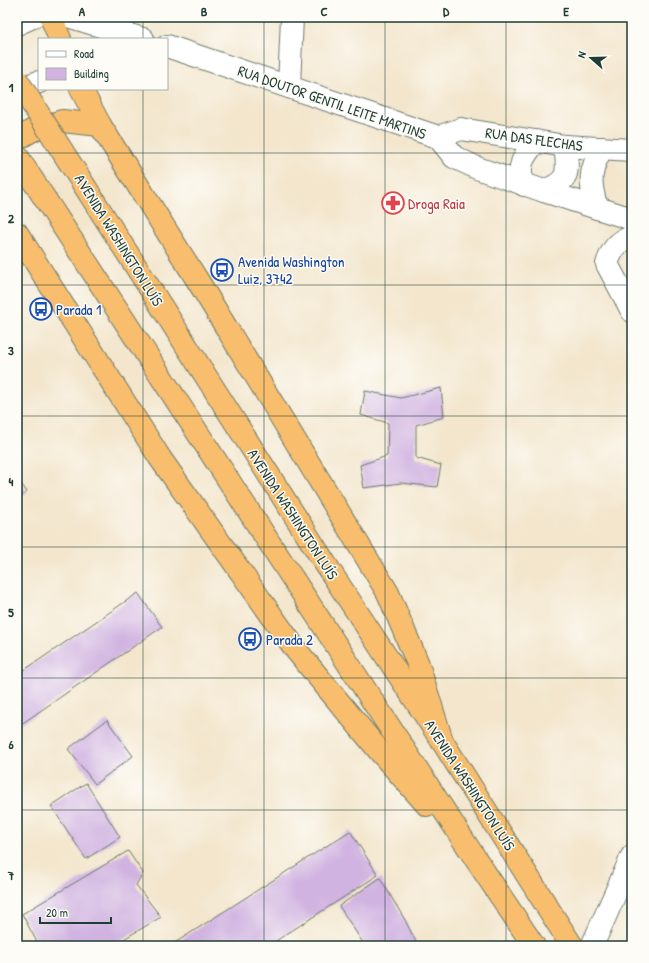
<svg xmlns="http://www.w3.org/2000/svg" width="649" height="963" font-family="'Patrick Hand',sans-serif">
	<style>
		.building { fill: #d0b3e1 }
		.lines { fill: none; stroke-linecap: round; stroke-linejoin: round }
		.minor-casing { stroke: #69786a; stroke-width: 24 }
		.highway-casing { stroke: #69786a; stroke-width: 24 }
		.minor { stroke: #fff; stroke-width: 22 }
		.highway { stroke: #f9be6d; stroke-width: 22 }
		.highway-bridge-casing { stroke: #69786a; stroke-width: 24; stroke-linecap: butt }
		.highway-bridge { stroke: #f9be6d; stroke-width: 22 }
		.grid { fill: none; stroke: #1f3d34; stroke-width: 1; stroke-opacity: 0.55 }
		.labels { text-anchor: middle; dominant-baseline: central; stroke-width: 3; stroke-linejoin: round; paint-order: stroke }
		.street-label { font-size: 15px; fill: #1f3d34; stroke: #fdfcf7 }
		.health-label { font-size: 15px; fill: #be3a42; stroke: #fdfcf7; text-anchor: start }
		.transit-label { font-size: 15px; fill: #164399; stroke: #fdfcf7; text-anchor: start }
		.neatline { fill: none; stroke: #1f3d34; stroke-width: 1.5 }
		.grid-label { font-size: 13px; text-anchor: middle; font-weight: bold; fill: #1f3d34 }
	</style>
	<rect width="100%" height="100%" fill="#fdfcf7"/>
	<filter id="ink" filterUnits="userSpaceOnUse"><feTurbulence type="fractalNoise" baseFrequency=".025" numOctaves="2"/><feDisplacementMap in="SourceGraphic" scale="8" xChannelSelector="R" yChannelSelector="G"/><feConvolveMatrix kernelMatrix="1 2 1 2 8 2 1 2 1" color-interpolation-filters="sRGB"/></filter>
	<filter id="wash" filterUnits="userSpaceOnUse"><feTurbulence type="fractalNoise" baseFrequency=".012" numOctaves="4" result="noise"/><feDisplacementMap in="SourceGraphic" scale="16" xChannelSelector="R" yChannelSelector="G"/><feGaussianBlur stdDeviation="0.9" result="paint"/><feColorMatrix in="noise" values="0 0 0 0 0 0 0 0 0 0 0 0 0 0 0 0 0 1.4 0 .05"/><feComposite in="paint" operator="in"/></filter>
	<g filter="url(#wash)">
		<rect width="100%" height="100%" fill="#f3e6cd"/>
		<g id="blocks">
			<!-- building -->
			<g class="building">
				<polygon points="441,388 444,417 416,425 416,458 441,465 437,487 401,483 364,488 360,465 387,456 388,423 361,415 365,391 401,398"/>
				<polygon points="17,478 27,492 17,499"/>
				<polygon points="138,593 162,627 17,727 17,675"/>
				<polygon points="107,720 133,756 95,784 68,749"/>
				<polygon points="86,783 120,837 86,859 51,806"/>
				<polygon points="350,831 378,875 268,946 170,946"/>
				<polygon points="128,851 143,873 136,885 161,917 112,946 39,946 22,914"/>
				<polygon points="380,878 405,920 418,946 365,946 339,906"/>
			</g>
		</g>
	</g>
	<g filter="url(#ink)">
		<use href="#blocks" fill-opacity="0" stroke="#69786a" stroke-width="1"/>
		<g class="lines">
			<!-- minor casing -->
			<g class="minor-casing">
				<g id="minor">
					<polyline points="71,17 143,39"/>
					<polyline points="17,24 33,17"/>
					<polyline points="167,46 438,137 454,157 477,168 544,191 632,219"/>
					<polyline points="289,87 292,17"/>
					<polyline points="17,89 39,82"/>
					<polyline points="438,137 461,129 565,146 632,150"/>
					<path d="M524,185C516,165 524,156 536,141"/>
					<path d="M544,191C571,180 568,172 565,146"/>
					<path d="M597,208C589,183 589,171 602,148"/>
					<path d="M632,237C617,241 611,251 607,264L632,311"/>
					<polyline points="592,946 632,856"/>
				</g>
			</g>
			<!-- highway casing -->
			<g class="highway-casing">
				<g id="highway">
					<polyline points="51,17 60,39"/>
					<polyline points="81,89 100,125 201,286 388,593 418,664 442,741"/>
					<polyline points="17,139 35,129 62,121 100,125"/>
					<polyline points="17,156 477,861 534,946"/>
					<polyline points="17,233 160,458 296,650 381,753 427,805"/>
					<polyline points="330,571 442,741 572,946"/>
				</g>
			</g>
			<!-- minor -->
			<use href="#minor" class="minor"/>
			<!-- highway -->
			<use href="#highway" class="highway"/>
			<!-- highway-bridge casing -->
			<g class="highway-bridge-casing">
				<polyline id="highway-bridge" points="17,80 330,571"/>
			</g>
			<!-- highway-bridge -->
			<use href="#highway-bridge" class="highway-bridge"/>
		</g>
	</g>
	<!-- grid -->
	<path class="grid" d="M143,17V39M264,17V946M385,17V946M506,17V946M143,89V946M17,153H632M17,285H632M17,416H632M17,547H632M17,678H632M17,810H632"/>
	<!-- icons -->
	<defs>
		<g id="pharmacy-ring" transform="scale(1.15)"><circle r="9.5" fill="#fdfcf7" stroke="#e0444e" stroke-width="1.5"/><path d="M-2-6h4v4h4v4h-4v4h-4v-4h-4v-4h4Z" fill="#e0444e"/></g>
		<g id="bus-ring" transform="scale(1.15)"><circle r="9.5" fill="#fdfcf7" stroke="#1a4fb4" stroke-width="1.5"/><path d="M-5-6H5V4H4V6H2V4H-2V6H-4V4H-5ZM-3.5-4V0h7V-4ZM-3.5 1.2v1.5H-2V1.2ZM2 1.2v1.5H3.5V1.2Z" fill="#1a4fb4"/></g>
	</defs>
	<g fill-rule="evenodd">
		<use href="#pharmacy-ring" x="393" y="203"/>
		<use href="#bus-ring" x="222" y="270"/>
		<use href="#bus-ring" x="41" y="309"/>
		<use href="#bus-ring" x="250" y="639"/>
	</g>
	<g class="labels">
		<!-- street labels -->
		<g class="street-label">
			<text transform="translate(332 102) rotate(19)">RUA DOUTOR GENTIL LEITE MARTINS</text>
			<text transform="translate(534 139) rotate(8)">RUA DAS FLECHAS</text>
			<text transform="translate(119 240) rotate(58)">AVENIDA WASHINGTON LUÍS</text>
			<text transform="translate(293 514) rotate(57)">AVENIDA WASHINGTON LUÍS</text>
			<text transform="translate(470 785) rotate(57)">AVENIDA WASHINGTON LUÍS</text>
		</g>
		<!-- health labels -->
		<g class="health-label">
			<text x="408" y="203">Droga Raia</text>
		</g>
		<!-- transit labels -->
		<g class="transit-label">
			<text x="238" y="261">Avenida Washington<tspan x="238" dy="17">Luiz, 3742</tspan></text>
			<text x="56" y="309">Parada 1</text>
			<text x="266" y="639">Parada 2</text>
		</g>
	</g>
	<!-- margin -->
	<rect width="649" height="963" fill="none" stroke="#fdfcf7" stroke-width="44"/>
	<!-- legend -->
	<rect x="38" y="38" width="130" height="52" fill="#fdfcf7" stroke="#a4b0a9"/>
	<rect x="46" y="51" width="20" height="6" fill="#ffffff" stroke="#a4b0a9"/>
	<text x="74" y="58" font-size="12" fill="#1f3d34">Road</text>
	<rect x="46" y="68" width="20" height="12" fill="#d0b3e1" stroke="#a4b0a9"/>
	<text x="74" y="78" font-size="12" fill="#1f3d34">Building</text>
	<!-- north arrow -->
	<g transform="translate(591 58) rotate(290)" stroke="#fdfcf7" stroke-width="3" paint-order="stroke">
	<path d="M0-3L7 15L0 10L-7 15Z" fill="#1f3d34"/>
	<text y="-6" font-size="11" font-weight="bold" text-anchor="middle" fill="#1f3d34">N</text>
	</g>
	<!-- scale -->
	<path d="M40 917v6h71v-6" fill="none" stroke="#1f3d34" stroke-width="2"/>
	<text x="46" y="917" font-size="12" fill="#1f3d34" stroke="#fdfcf7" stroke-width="3" paint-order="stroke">20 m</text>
	<rect x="22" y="22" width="605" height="919" class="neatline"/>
	<g class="grid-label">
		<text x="82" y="16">A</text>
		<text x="204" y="16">B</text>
		<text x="324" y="16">C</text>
		<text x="446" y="16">D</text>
		<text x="566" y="16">E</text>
		<text x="11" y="92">1</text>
		<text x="11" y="223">2</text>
		<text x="11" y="355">3</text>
		<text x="11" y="486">4</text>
		<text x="11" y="617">5</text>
		<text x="11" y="749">6</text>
		<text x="11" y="880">7</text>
	</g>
</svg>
